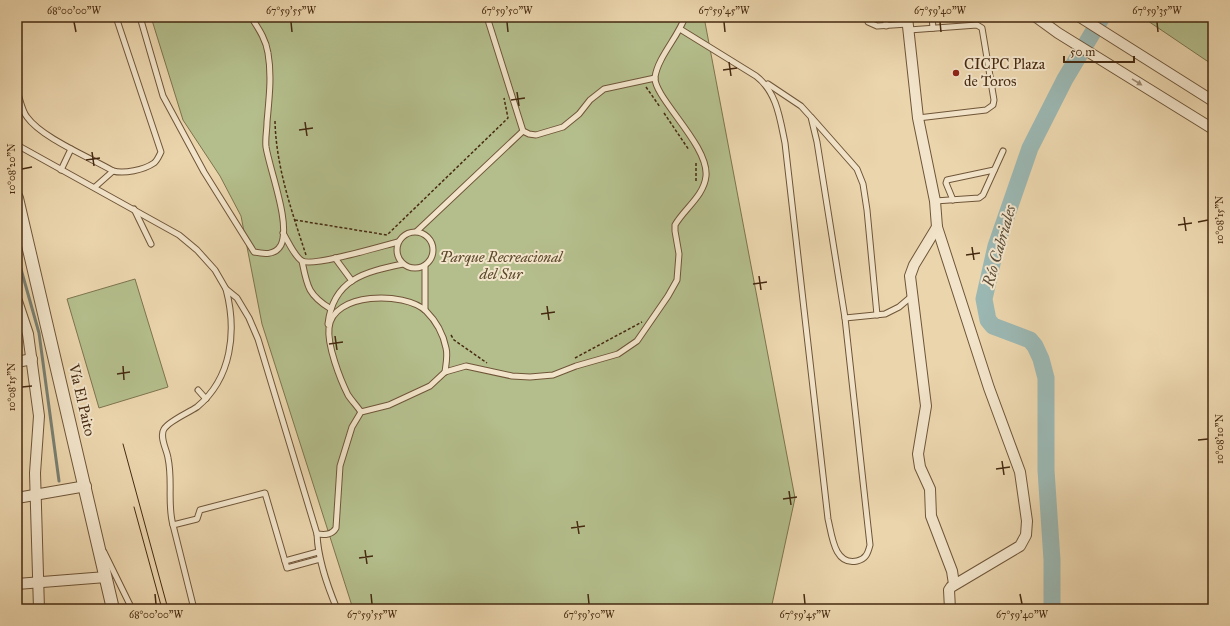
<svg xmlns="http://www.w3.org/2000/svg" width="1230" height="626" font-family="'IM FELL Great Primer',serif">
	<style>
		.green { fill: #b4be8c; stroke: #7d744e }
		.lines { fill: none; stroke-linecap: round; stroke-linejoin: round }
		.stream { stroke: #797f72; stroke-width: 3 }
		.river { stroke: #9bb7b2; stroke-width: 17 }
		.service-casing { stroke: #6f5538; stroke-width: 7 }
		.minor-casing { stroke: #6f5538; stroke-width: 12 }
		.tertiary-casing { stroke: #6f5538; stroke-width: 14 }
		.path { stroke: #462a11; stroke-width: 1.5; stroke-dasharray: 3 2; stroke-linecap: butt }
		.service { stroke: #f2e4ca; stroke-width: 5 }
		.minor { stroke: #f2e4ca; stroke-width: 10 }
		.tertiary { stroke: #f2e4ca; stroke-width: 12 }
		.tram { stroke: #462a11; stroke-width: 1 }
		.oneway { fill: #9c876e }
		.ticks { fill: none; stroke: #462a11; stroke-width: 1.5 }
		.poi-dot { fill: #8f2418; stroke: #f2e4ca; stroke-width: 1.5 }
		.labels { text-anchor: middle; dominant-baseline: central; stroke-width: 4; stroke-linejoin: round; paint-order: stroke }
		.poi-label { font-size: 15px; fill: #462a11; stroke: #f2e4ca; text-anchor: start }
		.park-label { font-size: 15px; font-style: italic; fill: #5c482a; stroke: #f2e4ca }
		.street-label { font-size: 15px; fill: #462a11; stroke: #f2e4ca }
		.water-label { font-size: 16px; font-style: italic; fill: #5b4d39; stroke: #f2e4ca }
		.neatline { fill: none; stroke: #462a11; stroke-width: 1.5 }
		.ticks-label { font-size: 10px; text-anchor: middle; fill: #462a11 }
	</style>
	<rect width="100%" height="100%" fill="#ebd5ad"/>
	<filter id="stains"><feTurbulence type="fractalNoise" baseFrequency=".005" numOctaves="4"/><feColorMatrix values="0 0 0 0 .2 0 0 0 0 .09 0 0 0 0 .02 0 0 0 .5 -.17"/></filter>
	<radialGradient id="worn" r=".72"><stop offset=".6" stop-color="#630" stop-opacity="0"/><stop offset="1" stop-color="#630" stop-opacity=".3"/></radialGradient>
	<!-- green -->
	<g class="green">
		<polygon points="151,17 704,17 795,498 771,609 353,609 262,324 241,216 220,176 183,120"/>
		<polygon points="1142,17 1213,17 1213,65"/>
		<polygon points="135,279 168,387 99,408 67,299"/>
	</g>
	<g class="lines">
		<!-- stream -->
		<polyline class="stream" points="17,255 39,333 59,481"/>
		<!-- river -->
		<polyline class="river" points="1052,609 1052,560 1046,470 1046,378 1041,359 1035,346 1030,340 993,326 988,320 984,299 996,246 1030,148 1065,79 1102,17"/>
		<!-- service casing -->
		<g class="service-casing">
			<g id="service">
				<path d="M140,17L163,96L204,172L254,252C263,254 275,256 281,245C291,224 270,171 266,147C265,139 267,130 267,122C269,99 272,76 268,53C266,39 258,28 251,17"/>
				<polyline points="487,17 523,131 529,134 536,135 563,127 579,114 590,100 604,89 655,78"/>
				<polyline points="866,17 868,22 877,26 908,24"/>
				<polyline points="886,17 886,26"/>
				<polyline points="932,17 933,28"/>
				<path d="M680,29L756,76C777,92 780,119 785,143L828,519C832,535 834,566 857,561C866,559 868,553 870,545L845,318L885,314L899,307L912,296"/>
				<polyline points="909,30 977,25 982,28 994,100 993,105 986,110 918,118"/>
				<polyline points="768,84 801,106 811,117 817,142 845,318"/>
				<path d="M17,91C20,99 22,111 27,117C42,138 89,157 113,171C124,174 144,170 154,163C157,161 159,156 161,152L116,17"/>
				<polyline points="812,118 857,169 863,184 867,210 877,315"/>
				<path d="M17,145L179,235L197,250L215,270L226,289L237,298L249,318L258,339L317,534C318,560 327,585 337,609"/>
				<polyline points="61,170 71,149"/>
				<polyline points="95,187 113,171"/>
				<polyline points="953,200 946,183 947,180 994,170"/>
				<polyline points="935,201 979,198 983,195 1003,151"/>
				<polyline points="134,209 151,244"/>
				<polyline points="417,231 523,131"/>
				<circle cx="415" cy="250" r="18"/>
				<path d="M283,233C288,241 294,256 302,261C313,267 382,246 398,242"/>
				<polyline points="335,258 352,281"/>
				<path d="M302,261C307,286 308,295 331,309"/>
				<path d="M226,289C237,331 232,378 197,407C188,413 169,421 164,429C159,437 167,450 168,458C173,481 167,504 173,525L197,519L200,510L265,493L287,568L320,559"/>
				<polyline points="425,310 425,266"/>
				<path d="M328,324C333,279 365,272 403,264"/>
				<polyline points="198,390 206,399"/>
				<path d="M361,412C357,406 352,401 348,395C340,379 327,345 329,328C332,292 404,291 426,311C436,321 443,333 446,348C448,355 446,364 445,372"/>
				<polyline points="173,525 194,609"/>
				<path d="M317,534C325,535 332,535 336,528L340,466L352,427L361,412L389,405L430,386L445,372L466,366L512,376L530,377L553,375L576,366L618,354L637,341L668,296L677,280L679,254L675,231V225C684,209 704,196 706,176C709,145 653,97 655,77C658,57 678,37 685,17"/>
				<polyline points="104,552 132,609"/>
				<polyline points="285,561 318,552"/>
			</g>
		</g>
		<!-- minor casing -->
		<g class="minor-casing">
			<g id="minor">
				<polyline points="907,17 918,118 935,201 937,227 989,388 1020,472 1027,521 1026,535 1020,546 951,587 949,590 950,609"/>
				<polyline points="1036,17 1058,33 1213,129"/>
				<polyline points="1080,17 1213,101"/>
				<polyline points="937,227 914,265 910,276 926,406 918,454 920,467 930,489 931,516 952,571 954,584"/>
				<polyline points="17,301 28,334 39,416 35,473 39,609"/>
				<polyline points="17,362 32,359"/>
				<polyline points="17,498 86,486"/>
				<polyline points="17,584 106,577"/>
			</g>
		</g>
		<!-- tertiary casing -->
		<g class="tertiary-casing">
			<polyline id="tertiary" points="17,198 113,609"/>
		</g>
		<!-- path -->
		<g class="path">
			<polyline points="646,87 660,107"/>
			<polyline points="664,113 689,150"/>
			<path d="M275,121C276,167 292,212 306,255"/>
			<polyline points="696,163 696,182"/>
			<polyline points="295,220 387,235 508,118 504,98"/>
			<polyline points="451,335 454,340 487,363"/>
			<polyline points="575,358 642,322"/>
		</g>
		<!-- service -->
		<use href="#service" class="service"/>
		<!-- minor -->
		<use href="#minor" class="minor"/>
		<!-- tertiary -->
		<use href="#tertiary" class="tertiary"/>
		<!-- tram -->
		<g class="tram">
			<polyline points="123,444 168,609"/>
			<polyline points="134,507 162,609"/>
		</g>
	</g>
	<!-- one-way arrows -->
	<defs><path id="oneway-solid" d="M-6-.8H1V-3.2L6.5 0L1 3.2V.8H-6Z"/></defs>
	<use class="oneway" href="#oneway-solid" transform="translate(1137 82) rotate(32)"/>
	<!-- ticks -->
	<path class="ticks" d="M74,22L76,32M291,22L292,32M507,22L508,32M724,22L725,32M940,22L941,32M1157,22L1158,32M729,62L731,76M723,70L737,68M517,92L519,106M511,100L525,98M305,122L307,136M299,130L313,128M92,152L94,166M86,160L100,158M22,169L32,167M1184,217L1186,231M1198,222L1208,220M1178,225L1192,223M972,247L974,260M966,255L980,253M759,276L761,290M753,284L767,282M547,306L549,320M541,314L555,312M335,336L337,350M329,344L343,342M123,366L124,380M117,374L130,372M22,387L32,386M1198,440L1208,439M1002,461L1004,475M996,469L1010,467M789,491L791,505M783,499L797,497M577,521L579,534M571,528L585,526M365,550L367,564M359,558L373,556M155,594L156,604M371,594L372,604M588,594L589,604M804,594L805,604M1020,594L1022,604"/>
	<!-- markers -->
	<circle class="poi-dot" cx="956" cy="73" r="4"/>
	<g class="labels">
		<!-- poi labels -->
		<g class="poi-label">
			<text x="964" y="64">CICPC Plaza<tspan x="964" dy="17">de Toros</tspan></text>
		</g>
		<!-- park labels -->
		<g class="park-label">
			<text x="501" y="257">Parque Recreacional<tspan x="501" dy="17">del Sur</tspan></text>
		</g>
		<!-- street labels -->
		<g class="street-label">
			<text transform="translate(82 400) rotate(77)">Vía El Paito</text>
		</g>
		<!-- water labels -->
		<g class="water-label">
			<text transform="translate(999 246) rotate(-74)">Río Cabriales</text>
		</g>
	</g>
	<!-- margin -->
	<rect width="1230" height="626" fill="none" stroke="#ebd5ad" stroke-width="44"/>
	<!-- scale -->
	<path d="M1064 56v6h70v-6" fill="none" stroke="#462a11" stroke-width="2"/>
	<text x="1070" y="56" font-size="12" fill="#462a11" stroke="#f2e4ca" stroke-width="3" paint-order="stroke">50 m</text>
	<rect x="22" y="22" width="1186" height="582" class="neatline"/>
	<g class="ticks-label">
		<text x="74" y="14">68°00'00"W</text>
		<text x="291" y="14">67°59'55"W</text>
		<text x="507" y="14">67°59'50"W</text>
		<text x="724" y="14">67°59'45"W</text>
		<text x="940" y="14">67°59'40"W</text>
		<text x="1157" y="14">67°59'35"W</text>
		<text transform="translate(11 169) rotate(-90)" y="4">10°08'20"N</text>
		<text transform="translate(1219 220) rotate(-90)" y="4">10°08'15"N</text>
		<text transform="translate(11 387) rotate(-90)" y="4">10°08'15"N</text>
		<text transform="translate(1219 439) rotate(-90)" y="4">10°08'10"N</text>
		<text x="156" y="618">68°00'00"W</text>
		<text x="372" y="618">67°59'55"W</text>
		<text x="589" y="618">67°59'50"W</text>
		<text x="805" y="618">67°59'45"W</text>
		<text x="1022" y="618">67°59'40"W</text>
	</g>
	<rect width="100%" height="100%" filter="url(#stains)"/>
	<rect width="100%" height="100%" fill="url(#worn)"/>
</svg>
